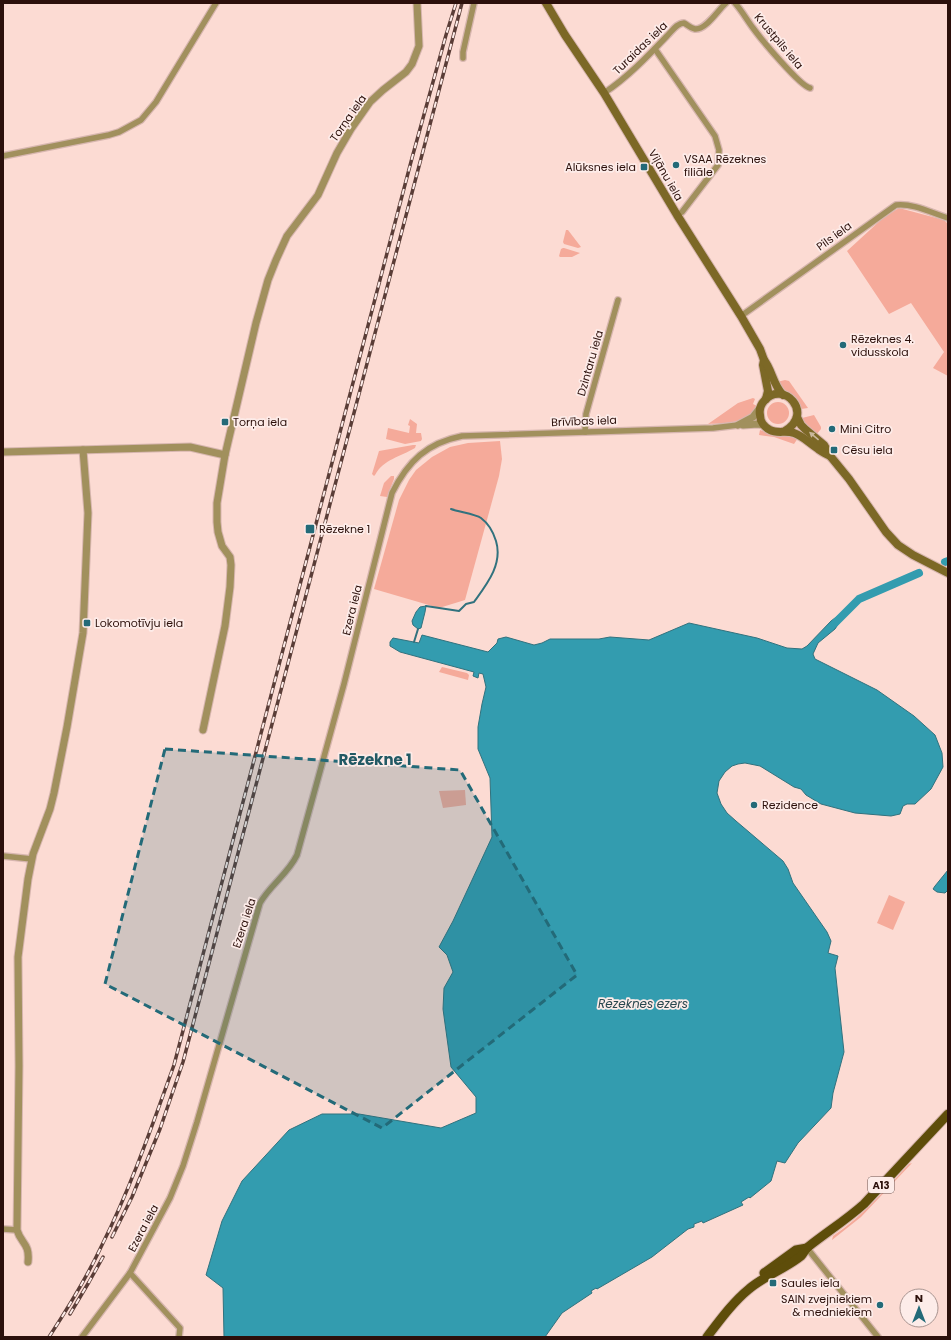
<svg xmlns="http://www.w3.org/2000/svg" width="951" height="1340" font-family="Poppins,sans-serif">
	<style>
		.green { fill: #f5aa9a }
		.water { fill: #339caf; stroke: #31727e }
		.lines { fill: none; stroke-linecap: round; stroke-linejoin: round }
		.stream { stroke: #31727e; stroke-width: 2 }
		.canal { stroke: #339caf; stroke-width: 8 }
		.minor-casing { stroke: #d7b6af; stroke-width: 8 }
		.tertiary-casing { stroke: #d7b6af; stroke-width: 9 }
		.secondary-casing { stroke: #d7b6af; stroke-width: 10 }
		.primary-casing { stroke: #d7b6af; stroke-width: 11 }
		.minor { stroke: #a1905d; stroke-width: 5.5 }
		.tertiary { stroke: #a1905d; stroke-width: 7 }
		.secondary { stroke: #7c6826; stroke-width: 8 }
		.primary { stroke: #5e4d0a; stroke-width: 9 }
		.rail-casing { stroke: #5a3d37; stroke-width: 3.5 }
		.rail { stroke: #fdece9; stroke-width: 2; stroke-dasharray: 6; stroke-linecap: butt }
		.oneway { fill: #c9b79b }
		.marked { fill: #236a78; fill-opacity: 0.2; stroke: #236a78; stroke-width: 3; stroke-dasharray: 8 5; stroke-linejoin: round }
		.poi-dot { fill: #236a78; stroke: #fdece9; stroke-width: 1.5 }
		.labels { text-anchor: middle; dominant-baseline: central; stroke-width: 3.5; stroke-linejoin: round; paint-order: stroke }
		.shield { fill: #fdece9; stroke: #6b524e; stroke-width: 1 }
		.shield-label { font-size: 10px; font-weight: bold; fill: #2c100b }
		.street-label { font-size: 11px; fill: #2c100b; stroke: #fdece9 }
		.poi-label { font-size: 11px; fill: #2c100b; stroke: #fdece9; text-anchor: start }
		.water-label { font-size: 12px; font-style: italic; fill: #28474e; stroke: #fdece9 }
		.district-label { font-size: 15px; font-weight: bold; fill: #225964; stroke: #fdece9 }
	</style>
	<rect width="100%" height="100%" fill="#fcdbd3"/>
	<!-- green -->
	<g class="green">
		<polygon points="899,208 944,220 948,224 948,376 933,368 944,352 911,303 889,314 847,251 883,218"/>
		<polygon points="566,230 568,230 581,247 578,248 564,244 563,242"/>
		<polygon points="563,248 564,248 580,253 572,257 560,257 559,256 561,249"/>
		<polygon points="785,380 789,381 808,408 801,409 785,392 777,382"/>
		<path d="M753,398L755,399L753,404L757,406C750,424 724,423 708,424L738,403Z"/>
		<circle cx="778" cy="413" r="11"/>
		<polygon points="814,415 821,427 821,429 816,435 805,426 802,418"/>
		<polygon points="410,419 417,424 416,433 421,433 422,439 421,441 405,444 386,439 388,428 409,433 410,426 408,425"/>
		<polygon points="760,430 773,435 786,435 798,438 794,444 774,437 759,435"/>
		<polygon points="500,441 502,459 499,476 465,600 439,608 374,589 399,500 409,480 416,470 432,457 450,447 468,443"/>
		<path d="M413,445H416L415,448C400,457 384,459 375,475L374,476L372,474L379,451Z"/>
		<polygon points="391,476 394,476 394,479 387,497 380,496 384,483"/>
		<polygon points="442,667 467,673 469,675 468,680 439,672"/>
		<polygon points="465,790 466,805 443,808 439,791"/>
		<polygon points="889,895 905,902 893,930 877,923"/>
		<path d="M912,1163L861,1217L832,1240L833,1236C863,1216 885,1190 909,1164Z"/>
	</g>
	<!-- water -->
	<g class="water">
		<polygon points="426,606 425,612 421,628 418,629 413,625 412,621 416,612 420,607"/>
		<polygon points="839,615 843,617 835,629 818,643 813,654 815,659 877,690 914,716 935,735 942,753 943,767 931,789 915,804 907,804 903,806 900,814 891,816 855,813 821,804 806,795 801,789 794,787 760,766 745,763 738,764 732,766 725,772 719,781 717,793 721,804 727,813 736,821 783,861 788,869 793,883 827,932 831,941 828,953 838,956 835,968 844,1052 833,1093 831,1108 798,1143 785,1163 777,1161 771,1181 750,1198 749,1197 741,1202 743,1205 703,1223 702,1221 694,1224 694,1227 688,1229 652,1257 597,1289 596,1288 591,1291 592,1293 562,1313 545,1337 224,1337 223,1288 206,1275 222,1221 242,1181 289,1130 322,1114 359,1114 441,1128 476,1113 476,1097 451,1067 443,1009 444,988 453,972 447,955 439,947 453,921 492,837 490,778 478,749 478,727 482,704 486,687 483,674 479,673 478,678 473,676 474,672 400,652 390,646 390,642 393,638 419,643 422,635 488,652 497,643 498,639 506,637 534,645 542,643 550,639 599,639 610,637 649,640 689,623 757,638 787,648 802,649 807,646 831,621"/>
		<polygon points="948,870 948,890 945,893 937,892 933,889 935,886"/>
	</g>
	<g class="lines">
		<!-- stream -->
		<g class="stream">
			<path d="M426,606L459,611L466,604L474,602C487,584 503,564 496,541C493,531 489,524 481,518C475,514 459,512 451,509"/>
			<polyline points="414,642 418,629"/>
		</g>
		<!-- canal -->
		<g class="canal">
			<polyline points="945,562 948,561"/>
			<polyline points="835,623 859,599 919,573"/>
		</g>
		<!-- minor casing -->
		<g class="minor-casing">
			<g id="minor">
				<path d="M735,3C742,11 747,20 753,28C761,39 800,86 810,88"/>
				<polyline points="655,49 715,136 719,150 718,165 682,212 677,215"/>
				<polyline points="463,58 463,52 474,3"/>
				<path d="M604,93C627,78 648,56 667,36C672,31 677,23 684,23C688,25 690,28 695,29C706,30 718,10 726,3"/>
				<polyline points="3,156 109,135 119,132 141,120 156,102 216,3"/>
				<path d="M741,316L896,205C913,203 932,213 948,218"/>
				<polyline points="585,432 586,414 618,300"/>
				<polyline points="3,856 32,859"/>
				<polyline points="3,1229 17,1230"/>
				<polyline points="807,1248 878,1337"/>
				<polyline points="130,1273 180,1328 179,1337"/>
				<path d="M82,1337L130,1273L170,1198L183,1166L197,1122L260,903C270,885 288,874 297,855L344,684L392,493C408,461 427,443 462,436L713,428L738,425"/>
			</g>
		</g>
		<!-- tertiary casing -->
		<g class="tertiary-casing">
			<g id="tertiary">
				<polyline points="738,425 753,417 760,408"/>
				<polyline points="743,425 758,424 764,425"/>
				<polyline points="3,452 190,447 225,455"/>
				<polyline points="203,730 225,626 230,587 231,565 230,557 222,546 218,532 217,522 217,503 225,455 256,323 268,280 276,260 287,236 318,195 337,153 351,129 370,102 383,90 406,72 412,64 419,46 417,3"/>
				<path d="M28,1262C30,1243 21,1244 17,1230L19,1066L18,957L28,879L33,854L50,809L54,793L67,727L83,633L88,513L83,450"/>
			</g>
		</g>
		<!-- secondary casing -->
		<g class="secondary-casing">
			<g id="secondary">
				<polyline points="546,3 565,35 604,93 677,215 741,316 760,349 764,360 763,365 768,391 766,399"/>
				<path d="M764,360C772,370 773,385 783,395"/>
				<polyline points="797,417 801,425 805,429 824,445 831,457 849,479 886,532 898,545 913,555 948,573"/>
				<path d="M785,431C815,413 783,380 765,400C761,404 759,410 760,415C760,421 764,427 770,430C777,434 786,430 794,433C803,436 809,443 817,448C821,452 826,454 830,456"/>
			</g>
		</g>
		<!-- primary casing -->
		<g class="primary-casing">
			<g id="primary">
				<polyline points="764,1273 796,1250 807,1248"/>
				<path d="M707,1337C720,1320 733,1302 749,1289C764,1276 785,1269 801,1256C804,1253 805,1249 808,1247C827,1232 846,1220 864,1204L948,1114"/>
			</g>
		</g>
		<!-- minor -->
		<use href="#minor" class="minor"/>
		<!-- tertiary -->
		<use href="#tertiary" class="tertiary"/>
		<!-- secondary -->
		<use href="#secondary" class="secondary"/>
		<!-- primary -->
		<use href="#primary" class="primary"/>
		<!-- rail casing -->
		<g class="rail-casing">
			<g id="rail">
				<polyline points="112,1237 132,1197 160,1129 183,1062 462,3"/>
				<polyline points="70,1314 89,1282 103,1257"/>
				<path d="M49,1337C68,1308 87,1277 102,1245C131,1187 152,1126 174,1065L412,158L446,35L456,3"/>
			</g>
		</g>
		<!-- rail -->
		<use href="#rail" class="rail"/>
	</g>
	<!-- one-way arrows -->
	<defs><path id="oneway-solid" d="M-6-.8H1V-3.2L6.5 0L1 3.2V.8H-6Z"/></defs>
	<use class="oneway" href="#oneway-solid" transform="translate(814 436) rotate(-140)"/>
	<!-- marked area -->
	<path class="marked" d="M165,749L460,770L577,975L382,1128L105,984Z"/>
	<!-- markers -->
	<g class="poi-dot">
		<circle cx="676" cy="165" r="4"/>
		<rect x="640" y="163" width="8" height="8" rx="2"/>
		<circle cx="843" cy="345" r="4"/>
		<rect x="221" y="418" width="8" height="8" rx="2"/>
		<circle cx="832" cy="429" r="4"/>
		<rect x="830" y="446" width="8" height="8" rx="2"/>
		<rect x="305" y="524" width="10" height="10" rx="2"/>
		<rect x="83" y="619" width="8" height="8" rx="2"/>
		<circle cx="754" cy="805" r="4"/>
		<rect x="769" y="1279" width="8" height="8" rx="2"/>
		<circle cx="880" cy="1305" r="4"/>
	</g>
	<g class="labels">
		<!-- shield labels -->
		<rect class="shield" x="868" y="1177" width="26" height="16" rx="3"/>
		<g class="shield-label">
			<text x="881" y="1185">A13</text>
		</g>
		<!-- street labels -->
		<g class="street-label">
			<text transform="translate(779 41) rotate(50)">Krustpils iela</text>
			<text transform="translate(640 48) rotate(-44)">Turaidas iela</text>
			<text transform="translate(348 118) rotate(-55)">Torņa iela</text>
			<text transform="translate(666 175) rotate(60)">Viļānu iela</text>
			<text transform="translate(834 236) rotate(-36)">Pils iela</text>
			<text transform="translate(590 363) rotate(-74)">Dzintaru iela</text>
			<text transform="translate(584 421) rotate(-2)">Brīvības iela</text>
			<text transform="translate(352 610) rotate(-76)">Ezera iela</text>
			<text transform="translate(244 923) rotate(-72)">Ezera iela</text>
			<text transform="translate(143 1228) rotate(-62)">Ezera iela</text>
		</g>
		<!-- poi labels -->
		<g class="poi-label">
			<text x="684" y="159">VSAA Rēzeknes<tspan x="684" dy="13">filiāle</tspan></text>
			<text x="636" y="167" text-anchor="end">Alūksnes iela</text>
			<text x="851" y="339">Rēzeknes 4.<tspan x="851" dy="13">vidusskola</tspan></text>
			<text x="233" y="422">Torņa iela</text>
			<text x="840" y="429">Mini Citro</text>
			<text x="842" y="450">Cēsu iela</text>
			<text x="319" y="529">Rēzekne 1</text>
			<text x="95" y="623">Lokomotīvju iela</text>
			<text x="762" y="805">Rezidence</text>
			<text x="781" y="1283">Saules iela</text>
			<text x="872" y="1299" text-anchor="end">SAIN zvejniekiem<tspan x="872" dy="13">&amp; medniekiem</tspan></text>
		</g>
		<!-- water labels -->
		<g class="water-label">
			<text x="643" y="1003">Rēzeknes ezers</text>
		</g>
		<!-- district labels -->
		<g class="district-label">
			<text x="375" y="759">Rēzekne 1</text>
		</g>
	</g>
	<!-- border -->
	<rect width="951" height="1340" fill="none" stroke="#2c100b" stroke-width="8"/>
	<!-- north arrow -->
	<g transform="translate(919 1308)"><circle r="19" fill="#fdece9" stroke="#a99490"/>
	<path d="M0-3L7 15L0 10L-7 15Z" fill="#236a78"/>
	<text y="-6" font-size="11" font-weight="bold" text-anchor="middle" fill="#2c100b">N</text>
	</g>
</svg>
